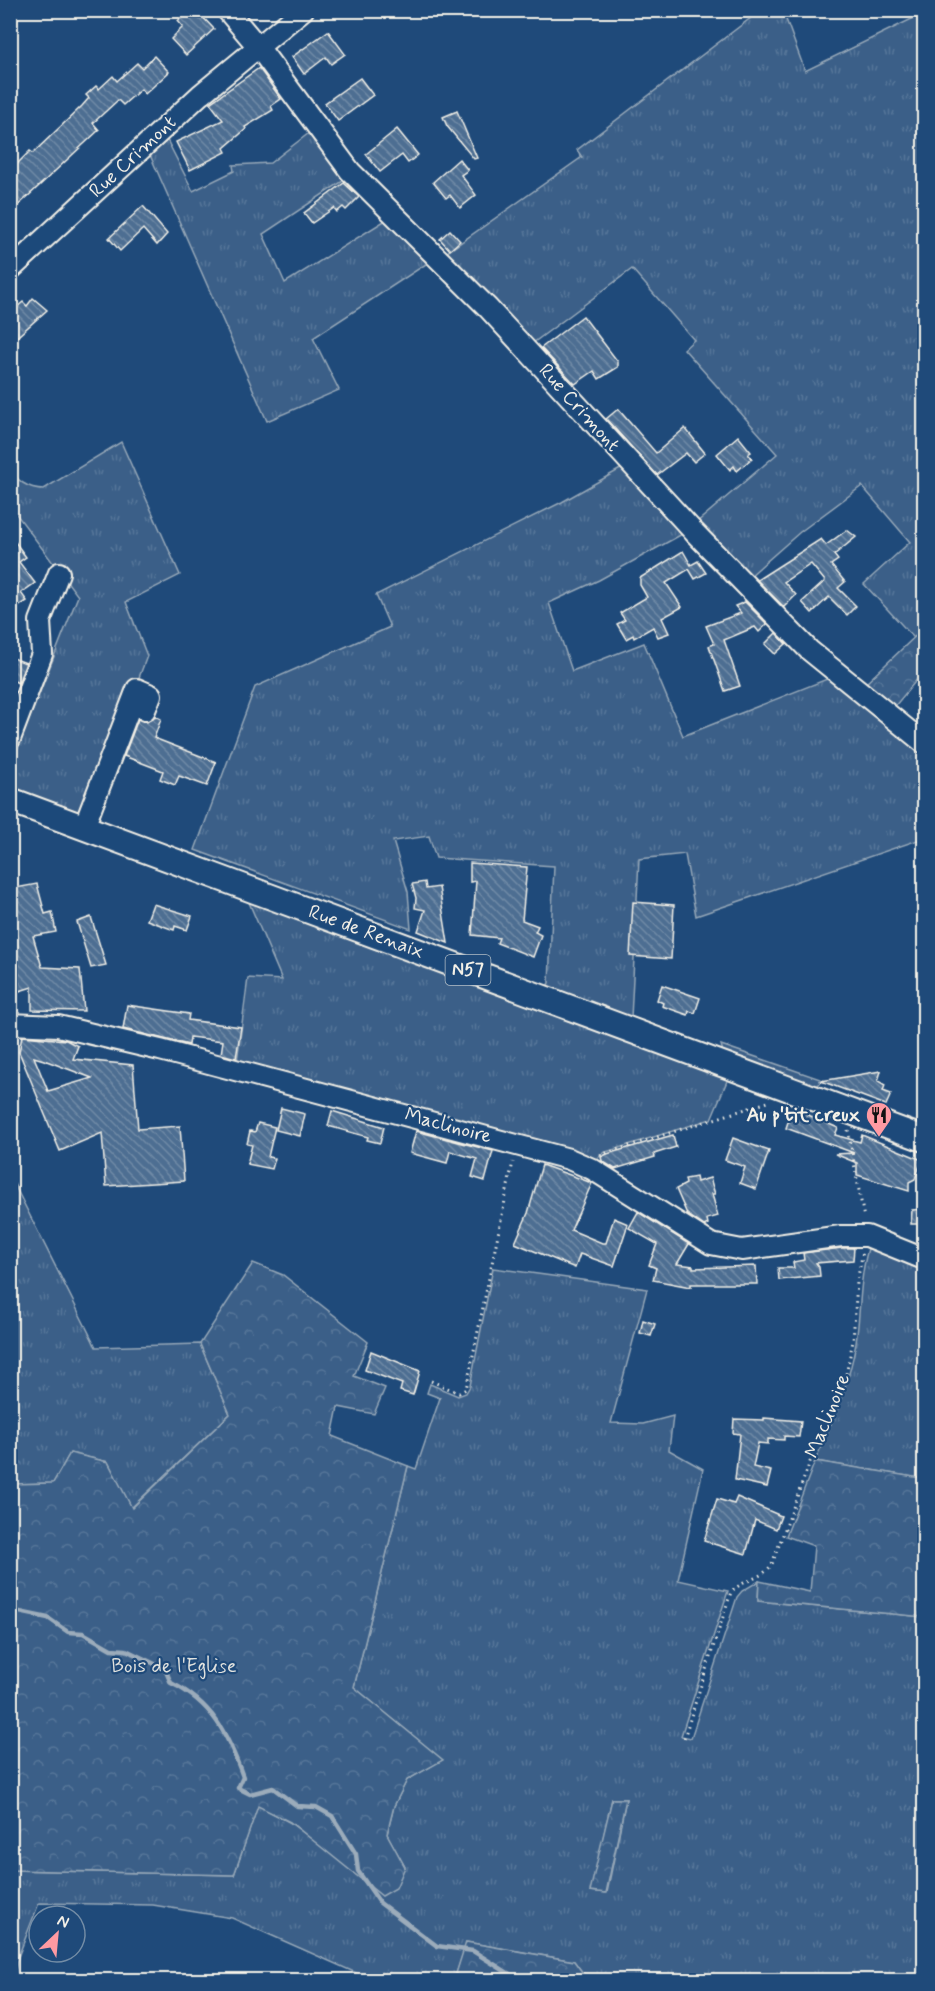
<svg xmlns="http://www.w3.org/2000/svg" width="935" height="1991" font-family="Mynerve,sans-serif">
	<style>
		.grass { fill: url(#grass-tufts); stroke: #97a8b8; stroke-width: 1.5; fill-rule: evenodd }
		.forest { fill: url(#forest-crowns); stroke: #97a8b8; stroke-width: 1.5 }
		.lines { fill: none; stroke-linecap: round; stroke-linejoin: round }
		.stream { stroke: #9cacbb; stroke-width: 4.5 }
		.building { fill: url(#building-back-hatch); stroke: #f4f1e8; stroke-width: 1.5; fill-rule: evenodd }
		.minor-casing { stroke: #f4f1e8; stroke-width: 24 }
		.major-casing { stroke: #f4f1e8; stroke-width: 28 }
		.path { stroke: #f4f1e8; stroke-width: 3; stroke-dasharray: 1.5 4.5; stroke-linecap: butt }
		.minor { stroke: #1f4a7a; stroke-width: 20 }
		.major { stroke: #1f4a7a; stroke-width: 24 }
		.labels { text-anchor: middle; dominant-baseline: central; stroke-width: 4.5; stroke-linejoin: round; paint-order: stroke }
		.shield { fill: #1f4a7a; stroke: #b4bfc7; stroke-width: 1.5 }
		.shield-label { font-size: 18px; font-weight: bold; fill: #f4f1e8 }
		.street-label { font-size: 20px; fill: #f4f1e8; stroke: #1f4a7a }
		.poi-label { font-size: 20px; font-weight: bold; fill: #f4f1e8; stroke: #1f4a7a; text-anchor: end }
		.park-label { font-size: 20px; fill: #e1e2de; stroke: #1f4a7a }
	</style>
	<defs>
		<pattern id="grass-tufts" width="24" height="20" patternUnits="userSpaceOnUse" patternTransform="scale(1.5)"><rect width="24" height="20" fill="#3a5f88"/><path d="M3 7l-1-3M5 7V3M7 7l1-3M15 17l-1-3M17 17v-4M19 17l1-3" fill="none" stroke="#577699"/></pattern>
		<pattern id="forest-crowns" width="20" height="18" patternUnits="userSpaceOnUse" patternTransform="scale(1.5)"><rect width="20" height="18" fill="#3a5f88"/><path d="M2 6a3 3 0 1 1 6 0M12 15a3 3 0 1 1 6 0" fill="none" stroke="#577699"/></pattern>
		<pattern id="building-back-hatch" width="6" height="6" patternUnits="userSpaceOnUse" patternTransform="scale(1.5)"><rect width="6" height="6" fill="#4d6e92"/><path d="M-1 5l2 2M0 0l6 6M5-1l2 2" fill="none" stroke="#708aa6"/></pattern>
	</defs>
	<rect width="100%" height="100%" fill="#1f4a7a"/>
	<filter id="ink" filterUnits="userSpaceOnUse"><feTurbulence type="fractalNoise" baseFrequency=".0167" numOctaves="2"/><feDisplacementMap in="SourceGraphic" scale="12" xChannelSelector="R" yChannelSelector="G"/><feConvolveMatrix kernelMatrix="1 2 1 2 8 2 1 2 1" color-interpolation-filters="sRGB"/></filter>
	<g filter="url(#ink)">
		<!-- grass -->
		<g class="grass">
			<polygon points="760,11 783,11 805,71 924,13 924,628 914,638 864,584 910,542 862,486 800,532 750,576 696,523 777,454 684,349 694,340 632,269 529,346 446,253 582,157 577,150"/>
			<polygon points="313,130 349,177 263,234 285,283 389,218 433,259 686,532 599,580 549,603 572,671 644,643 683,736 832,677 924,749 924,838 696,916 685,854 639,859 631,1018 546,988 549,983 554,866 436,858 429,836 393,841 408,892 411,929 195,850 255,687 390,627 376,595 562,502 624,467 429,262 313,338 339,390 267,421 150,155 166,138 193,191 234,171 233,165 270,163"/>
			<path d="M121,442L180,575L126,602L147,656L87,817L11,788V765L78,596L11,507L10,465C14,481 29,489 44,489Z"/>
			<polygon points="248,900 725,1076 727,1081 711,1119 603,1153 591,1165 236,1069 248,978 282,980"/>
			<polygon points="721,1045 823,1080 817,1086 723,1052"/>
			<polygon points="10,1176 96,1347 200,1344 230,1414 131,1508 108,1462 70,1453 53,1483 11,1484"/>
			<path d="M870,1242L924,1262V1468L920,1478L815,1461C832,1422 849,1385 856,1343C861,1309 859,1275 870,1242Z"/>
			<path d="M493,1268L647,1289L611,1423L643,1424L673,1416L669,1450L703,1469L678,1580L728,1591L681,1736L691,1738L737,1597L742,1591L759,1581L758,1601L924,1617V1980H588L574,1961L467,1942L454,1980H372L232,1918L153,1905L39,1903L18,1957L13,1980H11V1870L234,1875L258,1805L289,1822L323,1847L405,1867L387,1834L394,1806L407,1780L442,1760L354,1687L408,1466L416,1469L440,1398L427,1393L430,1384L458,1396L466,1393L470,1386ZM612,1799H626L607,1893L591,1891Z"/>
		</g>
		<!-- forest -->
		<g class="forest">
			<polygon points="924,628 924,671 890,712 862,687"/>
			<polygon points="253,1263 283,1275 368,1342 354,1376 385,1388 374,1414 338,1407 332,1436 408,1466 354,1687 443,1760 407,1780 394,1806 387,1834 405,1867 396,1888 382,1896 290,1822 258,1806 234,1875 11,1870 11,1484 53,1483 70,1453 108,1462 132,1508 230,1414 200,1344"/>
			<polygon points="815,1461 920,1478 924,1468 924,1617 758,1601 759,1581 810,1592 814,1546 786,1536"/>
			<polygon points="612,1799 626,1799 606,1893 590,1891"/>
			<polygon points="466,1942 574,1961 588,1980 454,1980"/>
		</g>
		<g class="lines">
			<!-- stream -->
			<path class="stream" d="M10,1610L48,1618L68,1632L83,1633L111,1649L126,1650L165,1669L171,1683C213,1703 228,1735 243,1777L238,1788L250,1794L273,1788L297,1806L316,1807L332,1816L356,1854L358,1871L380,1903L437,1946L473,1951L519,1980"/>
		</g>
		<!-- building -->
		<g class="building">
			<polygon points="187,10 196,10 214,29 186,55 171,39 183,27 178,21"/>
			<polygon points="328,31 345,54 331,64 326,57 304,74 292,57"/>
			<polygon points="154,56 169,72 145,94 141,89 123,105 118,100 93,123 99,130 10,213 10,171 30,151 33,153 82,106 89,98 86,95 96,86 99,89 113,76 117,81 137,63 142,68"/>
			<polygon points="259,68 281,99 271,106 273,110 245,127 246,129 224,148 226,152 190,170 176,142 223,120 210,103"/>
			<polygon points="360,78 373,95 338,121 325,103"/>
			<polygon points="457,111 477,158 474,159 447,126 443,117"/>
			<polygon points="397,129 418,155 408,163 402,155 380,172 366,154"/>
			<polygon points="459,159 468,170 461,175 476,195 460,208 450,195 446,198 433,182"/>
			<polygon points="344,183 359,197 346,210 343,207 337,212 334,208 312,223 304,213"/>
			<polygon points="143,206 167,234 157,245 143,229 120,251 109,238"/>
			<polygon points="450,230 460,241 450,250 440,239"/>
			<polygon points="33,298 47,310 10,343 10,313 23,302 27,306"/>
			<polygon points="583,316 618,362 618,367 599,379 594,371 575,384 541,348"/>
			<polygon points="618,409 656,453 685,428 705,453 694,462 686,453 657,475 606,419"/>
			<polygon points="738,436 751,452 748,454 752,458 737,471 734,466 730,470 717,454"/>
			<polygon points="847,530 856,537 834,555 838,560 831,565 845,582 838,588 856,606 847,615 829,597 812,613 802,602 825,581 811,564 784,582 796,595 784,607 757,580 821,539 826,545"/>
			<polygon points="10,535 26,557 19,562 35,583 21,593 27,601 10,612"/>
			<polygon points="683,551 691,565 698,561 706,573 695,579 689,569 666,583 682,607 662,618 669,633 658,637 653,627 634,638 633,635 626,639 617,624 625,620 620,613 647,597 640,585 640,578"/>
			<polygon points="745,602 767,624 759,632 755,627 724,640 740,686 725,691 709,646 714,644 706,626 741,613 735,606"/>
			<polygon points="776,633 786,644 775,654 765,644"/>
			<polygon points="10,657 26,663 18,683 10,679"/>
			<polygon points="155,716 161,719 154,738 216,762 207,786 179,776 175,785 160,779 163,771 124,756 138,719 147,722"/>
			<polygon points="470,863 527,867 522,920 538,926 535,932 541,935 533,957 497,943 499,938 472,935 476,881 470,882"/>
			<polygon points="425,882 426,889 439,887 448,943 418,931 425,910 415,908 416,898 412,884"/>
			<polygon points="37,884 45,914 52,912 56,932 33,936 42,967 80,969 84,1011 32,1010 32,987 10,994 10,889"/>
			<polygon points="633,902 674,905 671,959 630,956"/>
			<polygon points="153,904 192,916 187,930 175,926 174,930 147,920"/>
			<polygon points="91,917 106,965 91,968 77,922"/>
			<polygon points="662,985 700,998 695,1013 689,1011 688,1015 662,1006 663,1003 657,1000"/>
			<polygon points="127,1005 189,1014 188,1020 241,1027 236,1058 221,1054 223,1041 190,1037 189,1045 123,1029"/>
			<path d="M22,1036L66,1040L78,1046L73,1059L133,1065L138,1129L180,1126L184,1181L106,1186L102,1133L60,1151L19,1052ZM34,1057L44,1060L92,1078L48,1091Z"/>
			<polygon points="881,1071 878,1081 885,1085 883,1091 891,1094 886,1105 821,1081"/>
			<polygon points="281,1108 305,1114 300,1136 276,1130"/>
			<polygon points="332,1111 384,1127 380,1143 367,1140 368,1137 328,1126"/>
			<polygon points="799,1111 838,1128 835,1135 860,1142 862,1135 922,1160 915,1179 909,1182 909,1191 857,1175 857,1163 835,1154 854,1153 786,1128 790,1116 796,1118"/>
			<polygon points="258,1123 275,1127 268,1157 275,1158 272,1169 247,1164 252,1145 247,1144 250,1131 255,1132"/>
			<polygon points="416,1131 493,1151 485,1181 472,1177 477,1159 450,1151 447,1163 410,1153"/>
			<polygon points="673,1135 676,1147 654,1154 655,1157 615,1169 602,1161 601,1157 607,1154"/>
			<polygon points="733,1138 769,1151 756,1189 740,1183 745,1167 725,1160"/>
			<polygon points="542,1165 592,1183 571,1230 602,1243 606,1243 614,1218 628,1224 614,1266 580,1254 575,1268 515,1243 528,1213"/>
			<polygon points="696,1177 697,1182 710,1178 715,1194 712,1194 718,1216 707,1219 708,1224 704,1226 687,1214 676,1189 686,1184 685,1179"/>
			<polygon points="924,1209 924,1224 911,1224 912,1210"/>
			<polygon points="638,1212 689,1244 677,1264 693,1266 693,1268 756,1266 757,1284 691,1284 691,1287 653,1280 656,1268 649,1265 657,1244 629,1228"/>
			<polygon points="842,1248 854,1248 853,1260 816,1263 819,1267 820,1276 779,1280 778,1268 794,1268 793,1262 804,1260 803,1253"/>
			<polygon points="643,1320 655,1324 651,1336 640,1333"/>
			<polygon points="371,1351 420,1371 413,1395 400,1391 402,1384 365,1370"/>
			<polygon points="764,1418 801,1421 799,1437 784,1436 784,1440 768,1439 768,1444 758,1443 753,1467 771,1471 767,1487 735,1480 740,1434 733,1433 734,1419 764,1420"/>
			<polygon points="737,1497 781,1516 776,1529 755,1520 746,1554 704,1541 717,1499 734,1504"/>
		</g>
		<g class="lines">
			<!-- minor casing -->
			<g class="minor-casing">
				<g id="minor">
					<polyline points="227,10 259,48 350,171 488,308 694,532 809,650 924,743"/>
					<polyline points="10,270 200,95 303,10"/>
					<polyline points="10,739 42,654 40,621 59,573"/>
					<polyline points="84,827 137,689 151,695 145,710"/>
					<polyline points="10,1024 58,1026 160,1050 569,1159 592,1169 711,1244 742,1250 841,1236 867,1236 924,1259"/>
				</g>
			</g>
			<!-- major casing -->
			<g class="major-casing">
				<polyline id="major" points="10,800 924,1139"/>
			</g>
			<!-- path -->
			<g class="path">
				<polyline points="848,1130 864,1218"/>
				<polyline points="600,1155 768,1102"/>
				<polyline points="431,1381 459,1393 466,1389 513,1162"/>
				<path d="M684,1738L731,1592C743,1579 762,1580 772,1564L810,1462L844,1384L853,1341L857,1282L863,1251"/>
			</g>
			<!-- minor -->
			<use href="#minor" class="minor"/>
			<!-- major -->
			<use href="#major" class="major"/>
		</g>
	</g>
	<!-- icons -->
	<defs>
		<g id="restaurant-pin" transform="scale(1.35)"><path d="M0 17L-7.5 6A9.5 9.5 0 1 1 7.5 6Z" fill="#ff9aa2" stroke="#1f4a7a"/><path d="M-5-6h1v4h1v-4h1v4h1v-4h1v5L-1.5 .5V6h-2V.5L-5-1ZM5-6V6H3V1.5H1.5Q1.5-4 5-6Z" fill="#111"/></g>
	</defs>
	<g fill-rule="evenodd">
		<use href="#restaurant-pin" x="879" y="1115"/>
	</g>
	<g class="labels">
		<!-- shield labels -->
		<rect class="shield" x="445.5" y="955" width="45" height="30" rx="4.5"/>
		<g class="shield-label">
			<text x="468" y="970">N57</text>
		</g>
		<!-- street labels -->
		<g class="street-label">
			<text transform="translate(133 157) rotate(-43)">Rue Crimont</text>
			<text transform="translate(579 408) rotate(48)">Rue Crimont</text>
			<text transform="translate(366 932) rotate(20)">Rue de Renaix</text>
			<text transform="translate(448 1126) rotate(15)">Maclinoire</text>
			<text transform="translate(828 1416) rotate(-68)">Maclinoire</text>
		</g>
		<!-- poi labels -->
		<g class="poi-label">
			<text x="860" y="1115">Au p'tit creux</text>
		</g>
		<!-- park labels -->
		<g class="park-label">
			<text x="174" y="1666">Bois de l'Eglise</text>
		</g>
	</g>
	<!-- margin -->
	<rect width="935" height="1991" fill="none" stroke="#1f4a7a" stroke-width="36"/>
	<rect x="18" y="18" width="899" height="1955" fill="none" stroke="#f4f1e8" stroke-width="2" filter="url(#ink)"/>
	<!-- north arrow -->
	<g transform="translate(57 1934) rotate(26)"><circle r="28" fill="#1f4a7a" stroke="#748da6" stroke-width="1.5"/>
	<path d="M0-4.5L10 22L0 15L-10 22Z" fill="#ff9aa2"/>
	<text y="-9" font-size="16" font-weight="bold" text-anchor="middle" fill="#f4f1e8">N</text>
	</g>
</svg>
